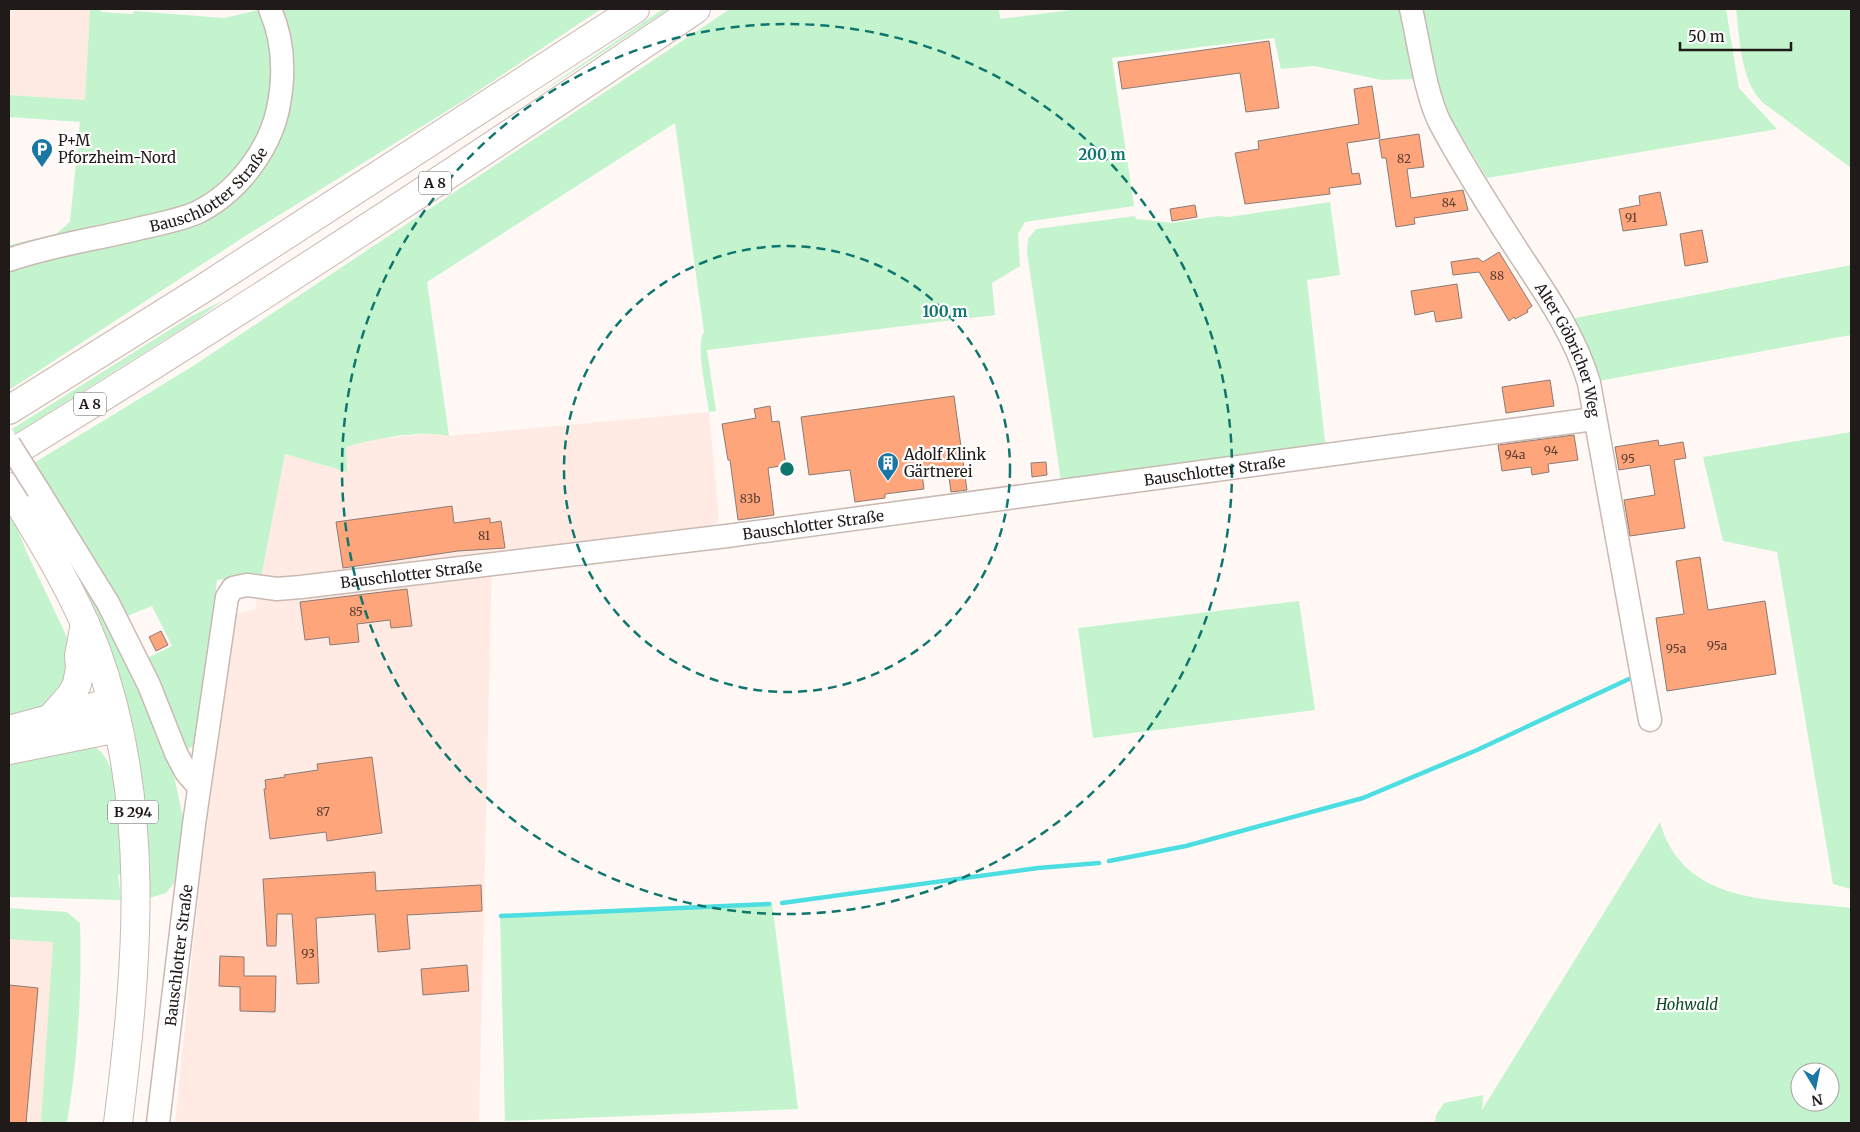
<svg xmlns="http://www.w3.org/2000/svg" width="1860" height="1132" font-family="Merriweather,serif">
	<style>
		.commercial { fill: #ffebe4 }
		.built { fill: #fdeae1 }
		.green { fill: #c3f4cd; fill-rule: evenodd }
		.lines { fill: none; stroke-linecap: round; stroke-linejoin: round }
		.stream { stroke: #4ddee1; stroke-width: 4.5 }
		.building { fill: #ffa57c; stroke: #897b75 }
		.minor-casing { stroke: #c9b9b2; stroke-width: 25 }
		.major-casing { stroke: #c9b9b2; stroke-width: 30 }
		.highway-casing { stroke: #c9b9b2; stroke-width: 30 }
		.minor { stroke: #fff; stroke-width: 22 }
		.major { stroke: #fff; stroke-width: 28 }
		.highway { stroke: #fff; stroke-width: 28 }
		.minor-bridge-casing { stroke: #c9b9b2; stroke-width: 25; stroke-linecap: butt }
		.minor-bridge { stroke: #fff; stroke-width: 22 }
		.ring { fill: none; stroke: #0f766e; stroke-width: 2.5; stroke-dasharray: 9 6 }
		.labels { text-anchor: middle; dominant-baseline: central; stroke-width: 4.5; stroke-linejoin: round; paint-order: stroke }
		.number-label { font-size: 12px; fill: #583d31 }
		.shield { fill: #fff; stroke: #635f5d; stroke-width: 1 }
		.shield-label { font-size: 14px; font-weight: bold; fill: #201a18 }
		.poi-label { font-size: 15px; fill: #201a18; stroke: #fff; text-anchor: start }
		.street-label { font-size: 15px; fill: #201a18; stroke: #fff }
		.park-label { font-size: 15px; font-style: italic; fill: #0e4c24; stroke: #fff }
		.centre { fill: #0f766e; stroke: #fff; stroke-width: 2.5 }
		.ring-label { font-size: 15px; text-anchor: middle; font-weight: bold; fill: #0f766e; stroke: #fff; stroke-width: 4.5; stroke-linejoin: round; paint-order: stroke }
	</style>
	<rect width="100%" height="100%" fill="#fff8f5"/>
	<!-- commercial -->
	<polygon class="commercial" points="709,412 719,518 710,533 492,557 479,1123 175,1123 211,774 233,615 255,609 285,454 346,472 346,447 374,439 438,433 449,436"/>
	<!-- built -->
	<g class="built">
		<polygon points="9,9 90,9 85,100 9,95"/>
		<polygon points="9,926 56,929 54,1123 9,1123"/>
	</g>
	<!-- green -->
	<g class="green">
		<polygon points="90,9 100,9 101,12 133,14 134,11 224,18 258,10 268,29 274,82 265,122 248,157 223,186 193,206 9,255 9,245 56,234 70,222 80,122 9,117 9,95 85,100"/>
		<polygon points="280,9 601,9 463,101 247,235 9,390 9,269 176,227 269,155"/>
		<polygon points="663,9 669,9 519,107"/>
		<path d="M730,9H999L1000,19L1078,9H1400L1414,79L1382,80L1314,66L1281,69L1274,38L1112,58L1134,206L1025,222L1018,234L1020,266L992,283L995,315L707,350L716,411L709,412C707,394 695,345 704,332L675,123L427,282L449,436C425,429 370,439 346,447L347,472L285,454L260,583L238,577L217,580L197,737L193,746L188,749L181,747L145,659L172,646L152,606L125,617L34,463L193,366Z"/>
		<polygon points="1421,9 1726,9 1739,88 1777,129 1487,178 1440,101"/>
		<path d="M1736,9H1851V168L1762,102C1740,78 1740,40 1736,9Z"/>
		<polygon points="1330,202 1340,275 1307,280 1326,450 1061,481 1027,252 1028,239 1036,229 1135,216 1136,219 1173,223 1218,216 1229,217"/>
		<polygon points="1851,265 1851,335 1593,382 1571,324 1575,318"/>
		<polygon points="224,300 196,320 15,434 12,429 190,317"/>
		<polygon points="1851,432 1851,889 1833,884 1777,552 1723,541 1703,457"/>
		<polygon points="27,493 92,584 143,690 175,780 183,818 174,883 166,893 149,898 150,860 145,814 136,749 126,701 116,669 85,589"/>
		<polygon points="12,515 27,553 66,635 71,654 58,701 9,723 9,518"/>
		<polygon points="1299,601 1315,710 1093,738 1078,628"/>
		<path d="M93,746C124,761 121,842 124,874L118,875L121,900L9,897V758Z"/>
		<path d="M1660,822C1684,909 1780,898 1851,908V1123H1435L1436,1115L1444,1103L1483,1095L1482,1110ZM1800,1072H1830V1102H1800Z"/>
		<polygon points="772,902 798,1109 505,1121 500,914"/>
		<path d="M9,908L67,912L80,923C82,990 78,1057 67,1123H41L53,942L9,939Z"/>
	</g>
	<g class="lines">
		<!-- stream -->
		<g class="stream">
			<polyline points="1109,861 1186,846 1363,798 1477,750 1629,679"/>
			<polyline points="782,903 1038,868 1099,863"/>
			<polyline points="501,916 769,904"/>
		</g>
	</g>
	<!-- building -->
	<g class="building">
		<polygon points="1269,41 1279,108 1246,112 1240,73 1122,89 1118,62"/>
		<polygon points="1372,86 1380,138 1347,143 1352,174 1359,173 1361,184 1329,188 1330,194 1245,204 1235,153 1259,149 1258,141 1359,124 1354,89"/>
		<polygon points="1419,134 1424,167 1407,169 1411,198 1463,190 1468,210 1414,218 1415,224 1396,227 1386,158 1382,158 1379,140"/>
		<polygon points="1660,192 1667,225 1623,231 1619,209 1640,205 1639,196"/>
		<polygon points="1195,205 1197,217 1172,221 1170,209"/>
		<polygon points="1702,230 1708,262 1685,266 1680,234"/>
		<polygon points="1499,252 1532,306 1527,310 1528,312 1515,319 1514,317 1509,321 1479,272 1453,275 1451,262 1478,258 1483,262"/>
		<polygon points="1457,284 1462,318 1436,322 1434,311 1415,315 1411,291"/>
		<polygon points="1550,380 1554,406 1506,413 1502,387"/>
		<polygon points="954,396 967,490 951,492 948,470 922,474 924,489 885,494 885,498 855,502 850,470 809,475 801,417"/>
		<polygon points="770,406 772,422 779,421 786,465 768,468 774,515 738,520 730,460 728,460 722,424 756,418 754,409"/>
		<polygon points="1574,435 1578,460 1548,464 1549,472 1532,475 1531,467 1502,471 1498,445"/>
		<polygon points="1658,440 1659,446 1683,442 1686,458 1674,460 1685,528 1630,536 1624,500 1655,495 1650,465 1619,470 1615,447"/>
		<polygon points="1046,462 1047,475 1032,477 1031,463"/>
		<polygon points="452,506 454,523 490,518 490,523 501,521 505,548 458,551 343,568 336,522"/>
		<polygon points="1700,557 1708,610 1765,601 1776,674 1667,691 1656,618 1684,614 1676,561"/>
		<polygon points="407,589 412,626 391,628 390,620 357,624 359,642 330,645 329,637 305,640 300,602"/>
		<polygon points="161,631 168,645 156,651 149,637"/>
		<polygon points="372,757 382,833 327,841 326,832 270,839 264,789 266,789 265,780 285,777 284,775 318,770 317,764"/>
		<polygon points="375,872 376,891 481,885 482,911 407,915 410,949 378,952 375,914 316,918 319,983 297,984 292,914 277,914 276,946 267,946 263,879"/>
		<polygon points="220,956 244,957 244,976 276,976 275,1012 240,1011 240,987 219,986"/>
		<polygon points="467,965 469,991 423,995 421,969"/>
		<polygon points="9,985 38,988 26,1123 9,1123"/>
	</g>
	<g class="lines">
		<!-- minor casing -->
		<g class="minor-casing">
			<g id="minor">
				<path id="s1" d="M1411,9C1419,43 1425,93 1440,123C1464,168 1493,213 1521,256C1548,297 1575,336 1589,383L1650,720"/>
				<path id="s2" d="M9,260C51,245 98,239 141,228C160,224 179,220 196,213C236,194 269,151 278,109C285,75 284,41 270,9"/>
				<polyline points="38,490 108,603 149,685 176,753 186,772 199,787"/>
				<path id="s3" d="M158,1123L194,824L227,597L233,588L247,585L277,589L301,587L727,536L1594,419"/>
			</g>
		</g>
		<!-- major casing -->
		<g class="major-casing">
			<path id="major" d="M9,487C41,539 74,592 96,650C152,803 138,964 118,1123"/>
		</g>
		<!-- highway casing -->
		<g class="highway-casing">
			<g id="highway">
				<polyline points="9,410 204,288 635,9"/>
				<path d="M9,455C242,312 470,162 696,9"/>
				<polyline points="52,717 72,694 77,684 80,668 79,656 85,623"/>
				<polyline points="9,730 112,702"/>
				<polyline points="9,750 118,728"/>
			</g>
		</g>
		<!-- minor -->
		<use href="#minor" class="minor"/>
		<!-- major -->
		<use href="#major" class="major"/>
		<!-- highway -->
		<use href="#highway" class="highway"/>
		<!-- minor-bridge casing -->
		<g class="minor-bridge-casing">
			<polyline id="minor-bridge" points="9,444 38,490"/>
		</g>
		<!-- minor-bridge -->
		<use href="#minor-bridge" class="minor-bridge"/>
	</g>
	<!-- distance rings -->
	<g class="ring">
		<circle cx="787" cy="469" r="223"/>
		<circle cx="787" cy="469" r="445"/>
	</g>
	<!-- icons -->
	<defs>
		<g id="parking-pin" transform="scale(1.125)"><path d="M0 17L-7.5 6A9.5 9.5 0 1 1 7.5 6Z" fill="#1b76a4" stroke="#fff"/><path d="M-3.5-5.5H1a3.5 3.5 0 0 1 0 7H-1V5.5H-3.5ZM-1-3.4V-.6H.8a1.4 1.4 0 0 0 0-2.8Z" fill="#fff"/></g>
		<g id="building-pin" transform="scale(1.125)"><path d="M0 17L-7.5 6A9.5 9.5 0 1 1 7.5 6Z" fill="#1b76a4" stroke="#fff"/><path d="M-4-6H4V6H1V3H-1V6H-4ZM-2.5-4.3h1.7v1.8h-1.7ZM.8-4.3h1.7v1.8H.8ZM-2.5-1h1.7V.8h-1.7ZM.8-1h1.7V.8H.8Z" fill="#fff"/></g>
	</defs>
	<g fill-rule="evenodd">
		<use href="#parking-pin" x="42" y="149"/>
		<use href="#building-pin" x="888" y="463"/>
	</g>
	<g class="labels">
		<!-- number labels -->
		<g class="number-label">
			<text x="1404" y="158">82</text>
			<text x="1449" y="202">84</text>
			<text x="1631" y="217">91</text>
			<text x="1497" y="275">88</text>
			<text x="1551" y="450">94</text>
			<text x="1515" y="454">94a</text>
			<text x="1628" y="458">95</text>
			<text x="750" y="498">83b</text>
			<text x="484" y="535">81</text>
			<text x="356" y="611">85</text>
			<text x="1717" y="645">95a</text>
			<text x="1676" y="648">95a</text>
			<text x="323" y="811">87</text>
			<text x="308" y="953">93</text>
		</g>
		<!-- shield labels -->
		<g class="shield">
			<rect x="419" y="171.5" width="32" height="23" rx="4"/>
			<rect x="74" y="392.5" width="32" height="23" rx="4"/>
			<rect x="108" y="800.5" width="50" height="23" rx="4"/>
		</g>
		<g class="shield-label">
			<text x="435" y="183">A 8</text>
			<text x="90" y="404">A 8</text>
			<text x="133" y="812">B 294</text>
		</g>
		<!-- poi labels -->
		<g class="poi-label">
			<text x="58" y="140">P+M<tspan x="58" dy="17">Pforzheim-Nord</tspan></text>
			<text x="904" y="454">Adolf Klink<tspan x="904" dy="17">Gärtnerei</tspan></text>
		</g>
		<!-- street labels -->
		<g class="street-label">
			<text stroke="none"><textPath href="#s2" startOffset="216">Bauschlotter Straße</textPath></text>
			<text stroke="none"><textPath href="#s1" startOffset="380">Alter Göbricher Weg</textPath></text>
			<text stroke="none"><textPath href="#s3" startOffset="1531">Bauschlotter Straße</textPath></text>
			<text stroke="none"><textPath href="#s3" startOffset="1126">Bauschlotter Straße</textPath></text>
			<text stroke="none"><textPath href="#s3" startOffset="721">Bauschlotter Straße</textPath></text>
			<text stroke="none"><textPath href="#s3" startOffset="169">Bauschlotter Straße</textPath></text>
		</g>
		<!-- park labels -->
		<g class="park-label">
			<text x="1687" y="1004">Hohwald</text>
		</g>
	</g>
	<circle cx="787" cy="469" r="8" class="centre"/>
	<g class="ring-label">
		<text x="1102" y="160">200 m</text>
		<text x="945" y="317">100 m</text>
	</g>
	<!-- border -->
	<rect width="1860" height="1132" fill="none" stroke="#201a18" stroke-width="20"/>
	<!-- north arrow -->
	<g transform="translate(1815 1087) rotate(170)"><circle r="24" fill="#ffffff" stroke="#a6a3a3"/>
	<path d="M0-4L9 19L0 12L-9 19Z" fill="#1b76a4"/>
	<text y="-8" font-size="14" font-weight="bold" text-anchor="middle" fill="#201a18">N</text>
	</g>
	<!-- scale -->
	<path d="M1680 42v8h111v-8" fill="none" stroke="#201a18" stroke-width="2.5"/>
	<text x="1688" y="42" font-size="15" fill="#201a18" stroke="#ffffff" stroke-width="4" paint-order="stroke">50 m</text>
</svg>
